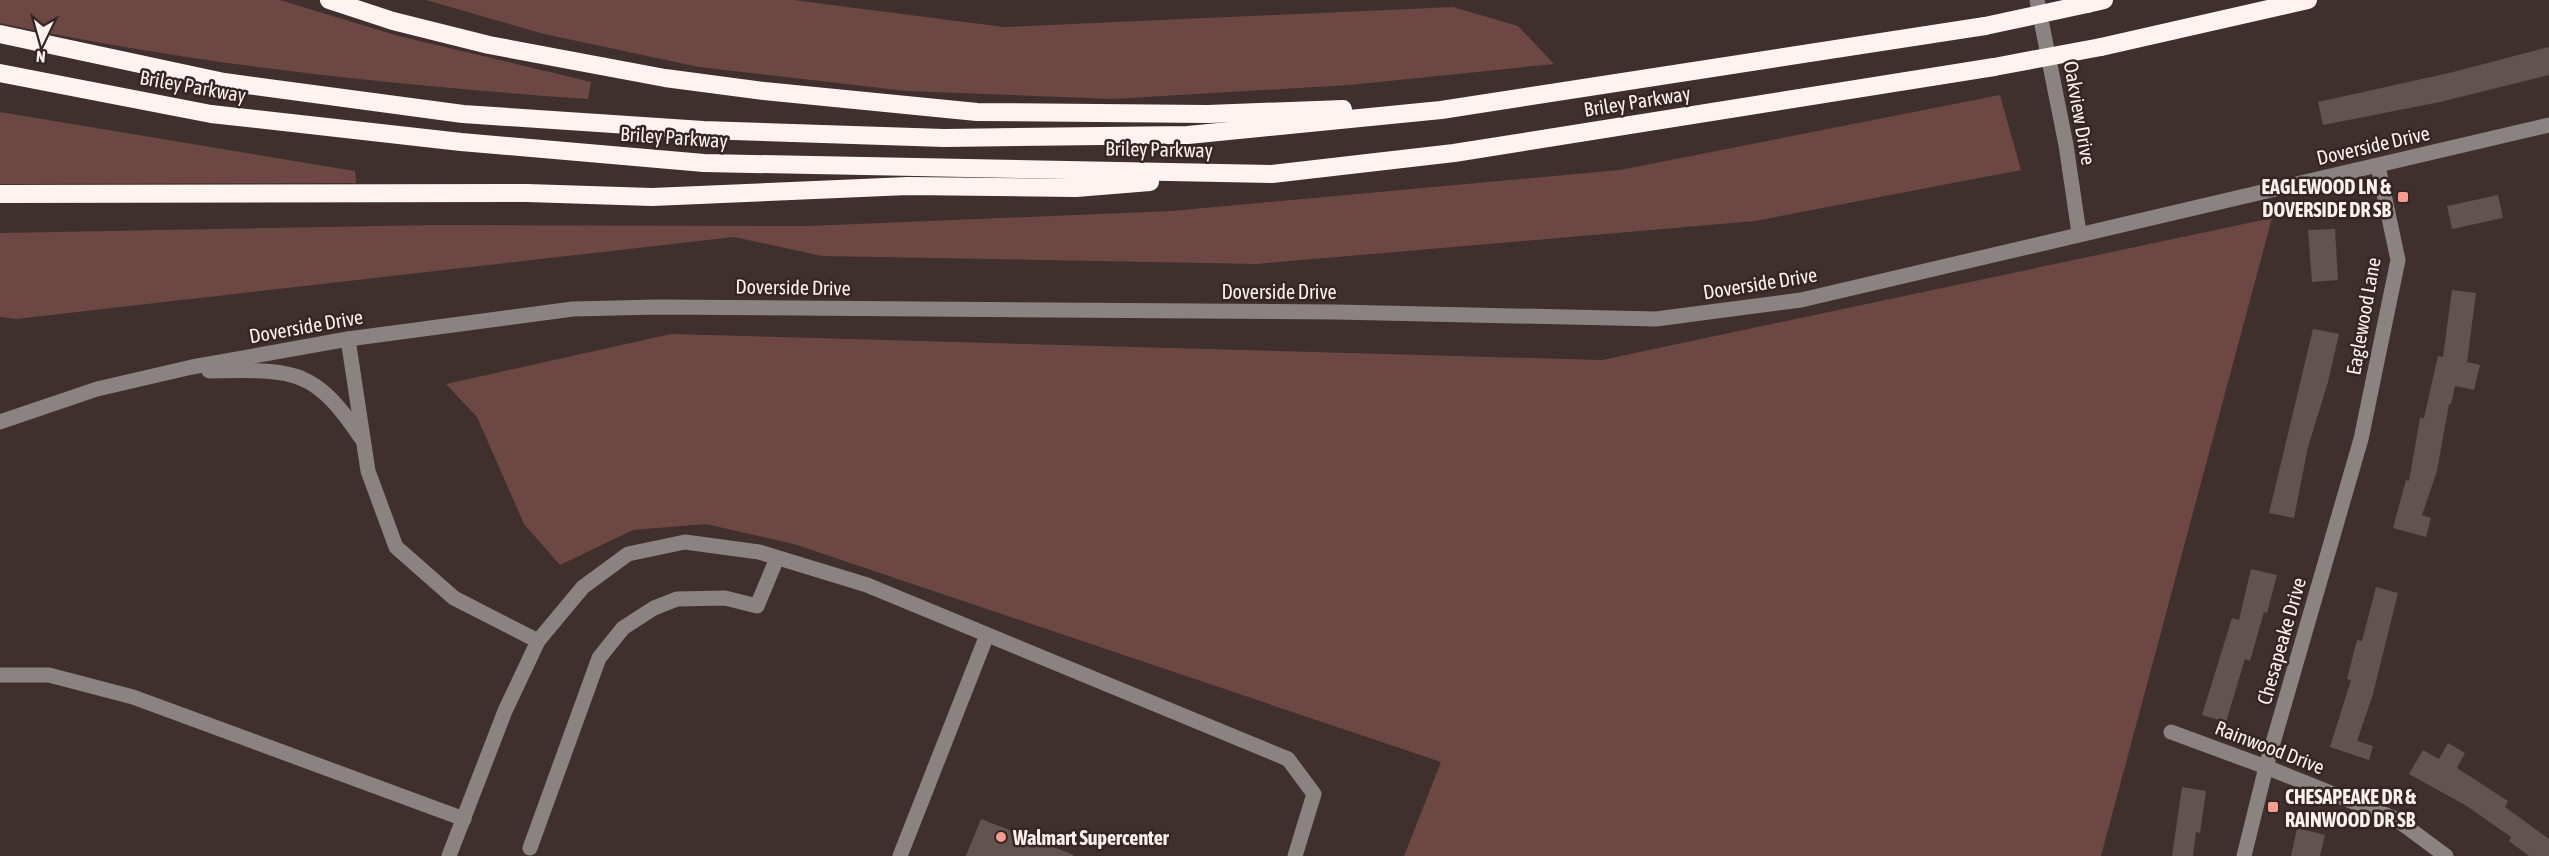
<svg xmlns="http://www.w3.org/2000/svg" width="2549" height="856" font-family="'Asap Condensed',sans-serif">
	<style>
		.green { fill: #6d4741 }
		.building { fill: #625250 }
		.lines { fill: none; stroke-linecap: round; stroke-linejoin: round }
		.minor { stroke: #8b8382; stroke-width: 15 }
		.highway { stroke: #fff3f1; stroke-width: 18 }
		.highway-bridge { stroke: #fff3f1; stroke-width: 18 }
		.poi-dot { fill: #f59c91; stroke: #342624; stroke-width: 2 }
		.labels { text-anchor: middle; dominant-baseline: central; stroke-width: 5; stroke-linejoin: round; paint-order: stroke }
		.street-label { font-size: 20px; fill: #fbf1ef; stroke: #342624 }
		.poi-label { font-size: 20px; font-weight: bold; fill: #fbf1ef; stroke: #342624; text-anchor: start }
	</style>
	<rect width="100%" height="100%" fill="#3f302e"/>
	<!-- green -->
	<g class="green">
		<path d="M0,0H280L395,35L591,82L588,99C391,85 194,65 0,23Z"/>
		<polygon points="426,0 793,0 1004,27 1453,7 1518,26 1554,64 1350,85 1113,99 906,91 699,67 544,34"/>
		<polygon points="2000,95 2021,170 1755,221 1256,264 822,256 734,237 16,319 0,317 0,233 439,225 808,226 1172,211 1620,170"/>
		<polygon points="0,112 355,171 356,183 0,184"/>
		<polygon points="2272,218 2101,856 1404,856 1441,762 794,544 706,524 633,530 560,565 524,524 477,417 446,384 671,334 1602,360"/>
	</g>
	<!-- building -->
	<g class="building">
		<polygon points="2549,47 2549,75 2440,102 2323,125 2318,102 2449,73"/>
		<polygon points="2498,195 2503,218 2452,229 2447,206"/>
		<polygon points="2335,229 2338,280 2312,282 2308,230"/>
		<polygon points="2452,290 2476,293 2467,362 2480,365 2474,390 2455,386 2451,404 2449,404 2437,471 2422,515 2431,518 2426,537 2393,528 2406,480 2409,481 2420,418 2424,418 2438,356 2443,357"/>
		<polygon points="2313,329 2339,334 2328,382 2308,447 2294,518 2269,513"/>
		<polygon points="2251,569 2277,575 2267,613 2264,612 2250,661 2245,659 2226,722 2202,715 2232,618 2239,620"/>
		<polygon points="2376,587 2398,593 2373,694 2357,741 2373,746 2369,760 2330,747 2351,680 2347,679 2357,640 2362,641"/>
		<polygon points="2448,743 2465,753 2457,768 2508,801 2505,807 2549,839 2549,856 2529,856 2509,841 2511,837 2465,805 2409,774 2423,750 2439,759"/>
		<polygon points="2182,787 2206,791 2200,833 2196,832 2193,856 2172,856"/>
		<polygon points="981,819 1074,855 1073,856 966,856"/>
		<polygon points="2297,828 2325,835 2320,856 2291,856"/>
	</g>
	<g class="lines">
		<!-- minor -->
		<g class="minor">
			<polyline points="2037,0 2066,145 2079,233"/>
			<polyline points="348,339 368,471 396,547 454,598 538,641"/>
			<path d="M209,371C290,370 313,365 361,438"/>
			<polyline points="0,422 97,389 192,367 348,339 573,309 657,307 1336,312 1656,319 1801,300 2549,125"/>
			<polyline points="0,675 49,675 133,697 464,819"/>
			<polyline points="2171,732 2266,767 2396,819 2446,856"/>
			<polyline points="530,848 599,658 623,628 654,608 677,599 725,598 757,606 777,558"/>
			<polyline points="449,856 505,711 538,641 583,587 628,554 685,542 759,552 867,585 1288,759 1314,794 1295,856"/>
			<polyline points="900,856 987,635"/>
			<polyline points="2244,856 2266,767 2361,439 2398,260 2378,166"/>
		</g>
		<!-- highway -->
		<g class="highway">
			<polyline points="329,0 393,21 489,45 665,78 764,91 977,112 1208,114 1343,109"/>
			<polyline points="2087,4 2104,0"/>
			<polyline points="0,34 224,82 463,114 703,130 944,138 1188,135 1441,110 1985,26"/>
			<polyline points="2101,47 2308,0"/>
			<polyline points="0,73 211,114 461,142 704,163 1272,174 1454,153 1994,67"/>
			<polyline points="0,194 527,193 652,197 908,186 1076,188 1150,182"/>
		</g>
		<!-- highway-bridge -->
		<g class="highway-bridge">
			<polyline points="1985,26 2087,4"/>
			<polyline points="1994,67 2101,47"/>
		</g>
	</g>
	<!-- markers -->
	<g class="poi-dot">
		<rect x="2397" y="191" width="12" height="12" rx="3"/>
		<rect x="2267" y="801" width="12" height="12" rx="3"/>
		<circle cx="1001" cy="837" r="6"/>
	</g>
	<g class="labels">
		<!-- street labels -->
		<g class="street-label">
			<text transform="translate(193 86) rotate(10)">Briley Parkway</text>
			<text transform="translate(1637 101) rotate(-9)">Briley Parkway</text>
			<text transform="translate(2080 113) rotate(80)">Oakview Drive</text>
			<text transform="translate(674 137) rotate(4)">Briley Parkway</text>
			<text transform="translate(2373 145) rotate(-13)">Doverside Drive</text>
			<text transform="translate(1159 149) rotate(1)">Briley Parkway</text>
			<text transform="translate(1760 283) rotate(-9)">Doverside Drive</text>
			<text transform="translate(793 287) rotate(1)">Doverside Drive</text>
			<text x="1279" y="291">Doverside Drive</text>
			<text transform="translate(2363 316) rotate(-80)">Eaglewood Lane</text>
			<text transform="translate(306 326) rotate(-10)">Doverside Drive</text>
			<text transform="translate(2281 641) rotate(-74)">Chesapeake Drive</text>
			<text transform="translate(2270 747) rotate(21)">Rainwood Drive</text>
		</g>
		<!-- poi labels -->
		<g class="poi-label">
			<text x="2391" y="186" text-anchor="end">EAGLEWOOD LN &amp;<tspan x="2391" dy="23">DOVERSIDE DR SB</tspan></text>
			<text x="2285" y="796">CHESAPEAKE DR &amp;<tspan x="2285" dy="23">RAINWOOD DR SB</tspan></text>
			<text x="1013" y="837">Walmart Supercenter</text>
		</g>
	</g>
	<!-- north arrow -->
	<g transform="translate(42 42) rotate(185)" stroke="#342624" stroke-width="4.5" paint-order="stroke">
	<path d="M0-4.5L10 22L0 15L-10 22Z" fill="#fbf1ef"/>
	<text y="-9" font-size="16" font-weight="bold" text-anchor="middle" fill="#fbf1ef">N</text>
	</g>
</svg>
